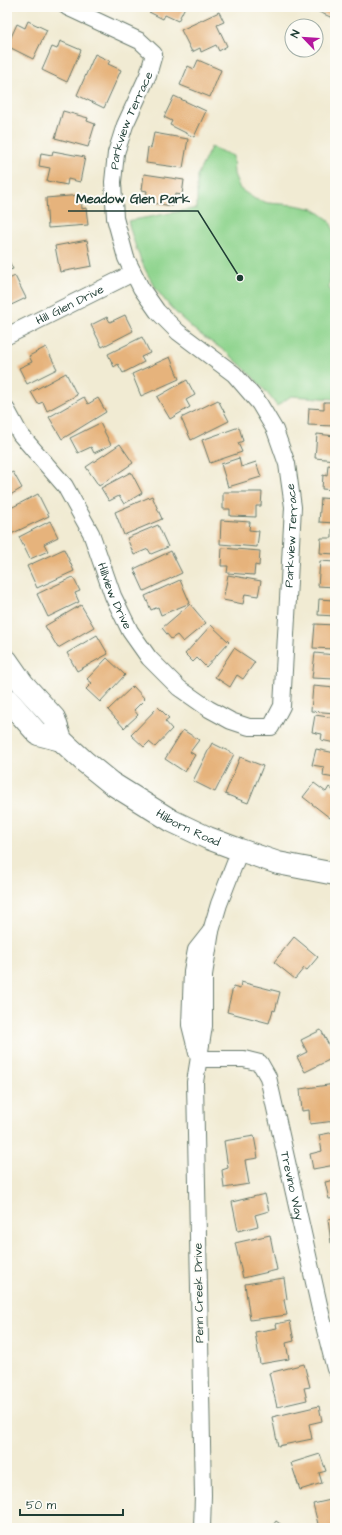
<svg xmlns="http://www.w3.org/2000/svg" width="342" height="1535" font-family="'Architects Daughter',sans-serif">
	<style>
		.green { fill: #8fd48e; stroke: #578861 }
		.building { fill: #e6b37b }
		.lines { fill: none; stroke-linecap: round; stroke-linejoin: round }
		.street-casing { stroke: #687a6c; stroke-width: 18 }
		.secondary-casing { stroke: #687a6c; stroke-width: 24 }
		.street { stroke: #fff; stroke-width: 16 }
		.secondary { stroke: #fff; stroke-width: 22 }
		.labels { text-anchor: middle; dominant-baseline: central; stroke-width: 4; stroke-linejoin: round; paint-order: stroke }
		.street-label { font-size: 12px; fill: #1f3d34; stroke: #fdfcf7 }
		.leader { fill: none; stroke: #1f3d34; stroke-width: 1.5 }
		.callout-dot { fill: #1f3d34; stroke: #fdfcf7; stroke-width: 1.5 }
		.callout-label { font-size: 13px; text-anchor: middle; font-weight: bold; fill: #1f3d34; stroke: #fdfcf7; stroke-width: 4; stroke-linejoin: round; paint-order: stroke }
	</style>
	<rect width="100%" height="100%" fill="#fdfcf7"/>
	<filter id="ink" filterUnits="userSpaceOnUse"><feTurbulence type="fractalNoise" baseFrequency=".025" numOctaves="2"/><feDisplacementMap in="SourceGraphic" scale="8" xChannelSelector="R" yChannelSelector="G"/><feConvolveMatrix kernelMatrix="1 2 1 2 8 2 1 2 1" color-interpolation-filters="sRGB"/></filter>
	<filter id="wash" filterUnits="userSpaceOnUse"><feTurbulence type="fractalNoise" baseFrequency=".012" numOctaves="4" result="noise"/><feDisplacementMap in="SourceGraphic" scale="16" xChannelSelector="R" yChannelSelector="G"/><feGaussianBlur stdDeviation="0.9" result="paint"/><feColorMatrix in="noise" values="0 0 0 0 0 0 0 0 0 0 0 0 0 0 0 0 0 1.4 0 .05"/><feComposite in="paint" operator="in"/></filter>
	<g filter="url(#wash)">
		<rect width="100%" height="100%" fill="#f1ebd3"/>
		<!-- green -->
		<path class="green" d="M211,147L233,156L234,174L240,189L255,199L268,203L295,205L314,209L329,220L335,233L329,287L335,304V399L291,396L277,406C264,388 249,372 232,357C218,345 201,337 188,324C154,295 139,263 128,221L197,208V176Z"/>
		<g id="blocks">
			<!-- building -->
			<g class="building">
				<polygon points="151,7 185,7 178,21 165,15 163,19 149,12"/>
				<polygon points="313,7 335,7 335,19 312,9"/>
				<polygon points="219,12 224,22 217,25 227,46 219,51 216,45 201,52 200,48 192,52 181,30"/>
				<polygon points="28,21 47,30 33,59 7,46 17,24 25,28"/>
				<polygon points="60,41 81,50 67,82 42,70 52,47 57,49"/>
				<polygon points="95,54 110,61 108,64 121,70 104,108 77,95"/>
				<polygon points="198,60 221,70 210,97 180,85 188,66 194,69"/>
				<polygon points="174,96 206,111 194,137 170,125 172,121 164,117"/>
				<polygon points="63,111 88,118 87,121 95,124 88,147 55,138"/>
				<polygon points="154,133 188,139 183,168 146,163 148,147 151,148"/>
				<polygon points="53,151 85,157 80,182 68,179 67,185 47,181 50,168 39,166 41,153 52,155"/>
				<polygon points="144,174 184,180 182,195 175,194 173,206 145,202 147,191 142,190"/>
				<polygon points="81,195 82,209 86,208 88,225 48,228 46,198"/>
				<polygon points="87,240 92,266 60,272 55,246"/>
				<polygon points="7,257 13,269 7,271"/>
				<polygon points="15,276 26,298 7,307 7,280"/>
				<polygon points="125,315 133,331 102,347 91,325 107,317 110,322"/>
				<polygon points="142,337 150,353 141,357 144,362 123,373 118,364 114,367 108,354"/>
				<polygon points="46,347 57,369 27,384 19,368 32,362 29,356"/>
				<polygon points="170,357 179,379 141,396 132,374"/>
				<polygon points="66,373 77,395 47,411 43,402 38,404 31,392"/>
				<polygon points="187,380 195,395 186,400 190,407 170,419 157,397"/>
				<polygon points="84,397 88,404 98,398 106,412 62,439 49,417"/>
				<polygon points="218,400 229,421 191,440 181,418"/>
				<polygon points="324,402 335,402 335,426 308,425 309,408 324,409"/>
				<polygon points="100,423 111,445 94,453 91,447 78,453 70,438"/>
				<polygon points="239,427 243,441 238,443 242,452 210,463 202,440"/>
				<polygon points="317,434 335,436 335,460 315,458"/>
				<polygon points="120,444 133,463 99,486 86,467"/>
				<polygon points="239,458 241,467 256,462 261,477 228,487 221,464"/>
				<polygon points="328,465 335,466 335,490 322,489 323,475 327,476"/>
				<polygon points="13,472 22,488 7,497 7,475"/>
				<polygon points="131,472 142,493 124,504 119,496 109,501 101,488"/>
				<polygon points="223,492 262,492 261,506 256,506 256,517 230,516 230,509 223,509"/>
				<polygon points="38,494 49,516 11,534 7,525 7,510"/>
				<polygon points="152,496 162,519 124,535 115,512"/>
				<polygon points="321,498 335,499 335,523 319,522"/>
				<polygon points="221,520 250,522 249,530 259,531 257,547 220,544"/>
				<polygon points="50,521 58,537 44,544 48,551 30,559 19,537"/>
				<polygon points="158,525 168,547 151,554 148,549 134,555 127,538"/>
				<polygon points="332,529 335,529 335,554 320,553 321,538 332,538"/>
				<polygon points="222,548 260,551 259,566 255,565 254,575 227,573 228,566 221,566"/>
				<polygon points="64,549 74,571 37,588 27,566"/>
				<polygon points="171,551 182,573 144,591 134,569"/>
				<polygon points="320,561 335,562 335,587 318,586"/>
				<polygon points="228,575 261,581 258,596 245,594 243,604 223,600"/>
				<polygon points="73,577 80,591 75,593 79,602 48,617 37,594"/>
				<polygon points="180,580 190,603 161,615 158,607 151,610 145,596"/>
				<polygon points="333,591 335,591 335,616 318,615 319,599 333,600"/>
				<polygon points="190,604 206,623 183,642 177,635 171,639 162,628"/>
				<polygon points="81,605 94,627 58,648 45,626"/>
				<polygon points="315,624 335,625 335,649 313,648"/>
				<polygon points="211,625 229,642 206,667 197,658 193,662 185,654"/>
				<polygon points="97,635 108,654 77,671 67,653"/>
				<polygon points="234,648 255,662 243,679 237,675 230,687 215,677"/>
				<polygon points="315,653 335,655 335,679 312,678"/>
				<polygon points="107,658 125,675 100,702 86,689 92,683 87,679"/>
				<polygon points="133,686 145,699 134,710 138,715 124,728 108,710"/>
				<polygon points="313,686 335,688 335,713 311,711"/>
				<polygon points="158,707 169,718 165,721 172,729 155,747 149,742 144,747 131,735"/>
				<polygon points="315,715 335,718 335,743 321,740 322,734 312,732"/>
				<polygon points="183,730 199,740 190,752 195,755 185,772 165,759"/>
				<polygon points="212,743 234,754 215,792 193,781"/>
				<polygon points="316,749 335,753 335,778 323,776 324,767 312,765"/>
				<polygon points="240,757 263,766 248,803 225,794"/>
				<polygon points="314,783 326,792 329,787 335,792 335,812 330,818 303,797"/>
				<polygon points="294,937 318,957 307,970 304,968 295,979 274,962"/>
				<polygon points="241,982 280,992 275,1011 273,1010 269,1023 227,1012 233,987 240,989"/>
				<polygon points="321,1030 335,1057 305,1072 297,1057 307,1052 301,1040"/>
				<polygon points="335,1084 335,1121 310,1124 309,1110 302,1111 300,1089"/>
				<polygon points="335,1132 335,1165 313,1169 310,1154 322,1151 319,1135"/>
				<polygon points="254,1136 258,1158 245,1160 249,1184 224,1188 222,1170 228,1168 224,1141"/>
				<polygon points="335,1180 335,1198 329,1199 325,1182"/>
				<polygon points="265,1194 269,1211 255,1215 258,1226 238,1231 232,1202"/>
				<polygon points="335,1218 335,1242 331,1243 328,1219"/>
				<polygon points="270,1235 277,1270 243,1278 235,1243"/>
				<polygon points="284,1278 287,1299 284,1300 287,1315 250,1320 245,1284"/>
				<polygon points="290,1321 294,1341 286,1343 289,1359 260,1364 255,1332 277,1328 276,1324"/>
				<polygon points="304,1364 310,1387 304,1388 307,1400 277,1407 269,1373"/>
				<polygon points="319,1406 322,1421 309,1424 312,1439 278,1446 272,1417"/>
				<polygon points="320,1454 326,1471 319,1473 322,1483 300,1490 291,1463"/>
				<polygon points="335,1499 335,1528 319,1528 313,1504"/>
				<polygon points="276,1521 286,1528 271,1528"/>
			</g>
		</g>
	</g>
	<g filter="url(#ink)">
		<use href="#blocks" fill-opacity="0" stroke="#687a6c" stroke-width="1"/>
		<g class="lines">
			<!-- street casing -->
			<g class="street-casing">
				<g id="street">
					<path id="s1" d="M7,336L133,273"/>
					<path id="s2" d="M7,410L20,434L65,486L91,533L113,596L130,631L149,658L179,688L209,709L231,721L249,727H271L282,706L288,599L293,507L287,464L275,430L259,403L234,374L178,332L157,311L141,288L126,258L115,218L113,182L116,153L125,125L148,75L154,54L140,41L67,7"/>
					<polyline points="197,1053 190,1025 192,971 196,950 211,931"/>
					<path id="s3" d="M199,1059H244L260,1063L268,1077L322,1318L335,1369"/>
					<polyline points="202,1528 203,1495 195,1082 204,1026 204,975 211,931 219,904 240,850"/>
				</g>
			</g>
			<!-- secondary casing -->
			<g class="secondary-casing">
				<g id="secondary">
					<polyline points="7,661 23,684 54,718 61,740"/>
					<path id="s4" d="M7,699L38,734L61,740L85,762L111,783L172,821L208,838L240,850L278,863L335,874"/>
				</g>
			</g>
			<!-- street -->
			<use href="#street" class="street"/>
			<!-- secondary -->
			<use href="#secondary" class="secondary"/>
		</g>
	</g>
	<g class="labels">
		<!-- street labels -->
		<g class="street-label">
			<text stroke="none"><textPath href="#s2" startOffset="1109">Parkview Terrace</textPath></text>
			<text stroke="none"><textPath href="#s1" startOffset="70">Hill Glen Drive</textPath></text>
			<text stroke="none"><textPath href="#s2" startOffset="628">Parkview Terrace</textPath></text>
			<text stroke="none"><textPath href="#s2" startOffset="217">Hillview Drive</textPath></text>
			<text stroke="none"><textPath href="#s4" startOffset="226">Hilborn Road</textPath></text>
			<text stroke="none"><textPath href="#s3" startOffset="189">Trevino Way</textPath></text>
			<text transform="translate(199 1293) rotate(-91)">Penn Creek Drive</text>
		</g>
	</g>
	<!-- callouts -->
	<path class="leader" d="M240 278L198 211H68"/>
	<circle class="callout-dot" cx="240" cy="278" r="4"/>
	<g class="callout-label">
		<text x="133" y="203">Meadow Glen Park</text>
	</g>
	<!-- margin -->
	<rect width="342" height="1535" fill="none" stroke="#fdfcf7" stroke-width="24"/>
	<!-- north arrow -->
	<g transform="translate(304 38) rotate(295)"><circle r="19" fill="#fdfcf7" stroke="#a4b0a9"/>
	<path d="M0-3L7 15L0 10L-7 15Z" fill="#b5179e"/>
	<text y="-6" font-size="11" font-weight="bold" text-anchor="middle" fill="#1f3d34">N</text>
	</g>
	<!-- scale -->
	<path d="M20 1509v6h103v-6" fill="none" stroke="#1f3d34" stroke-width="2"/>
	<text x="26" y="1509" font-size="12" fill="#1f3d34" stroke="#fdfcf7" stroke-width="3" paint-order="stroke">50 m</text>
</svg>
